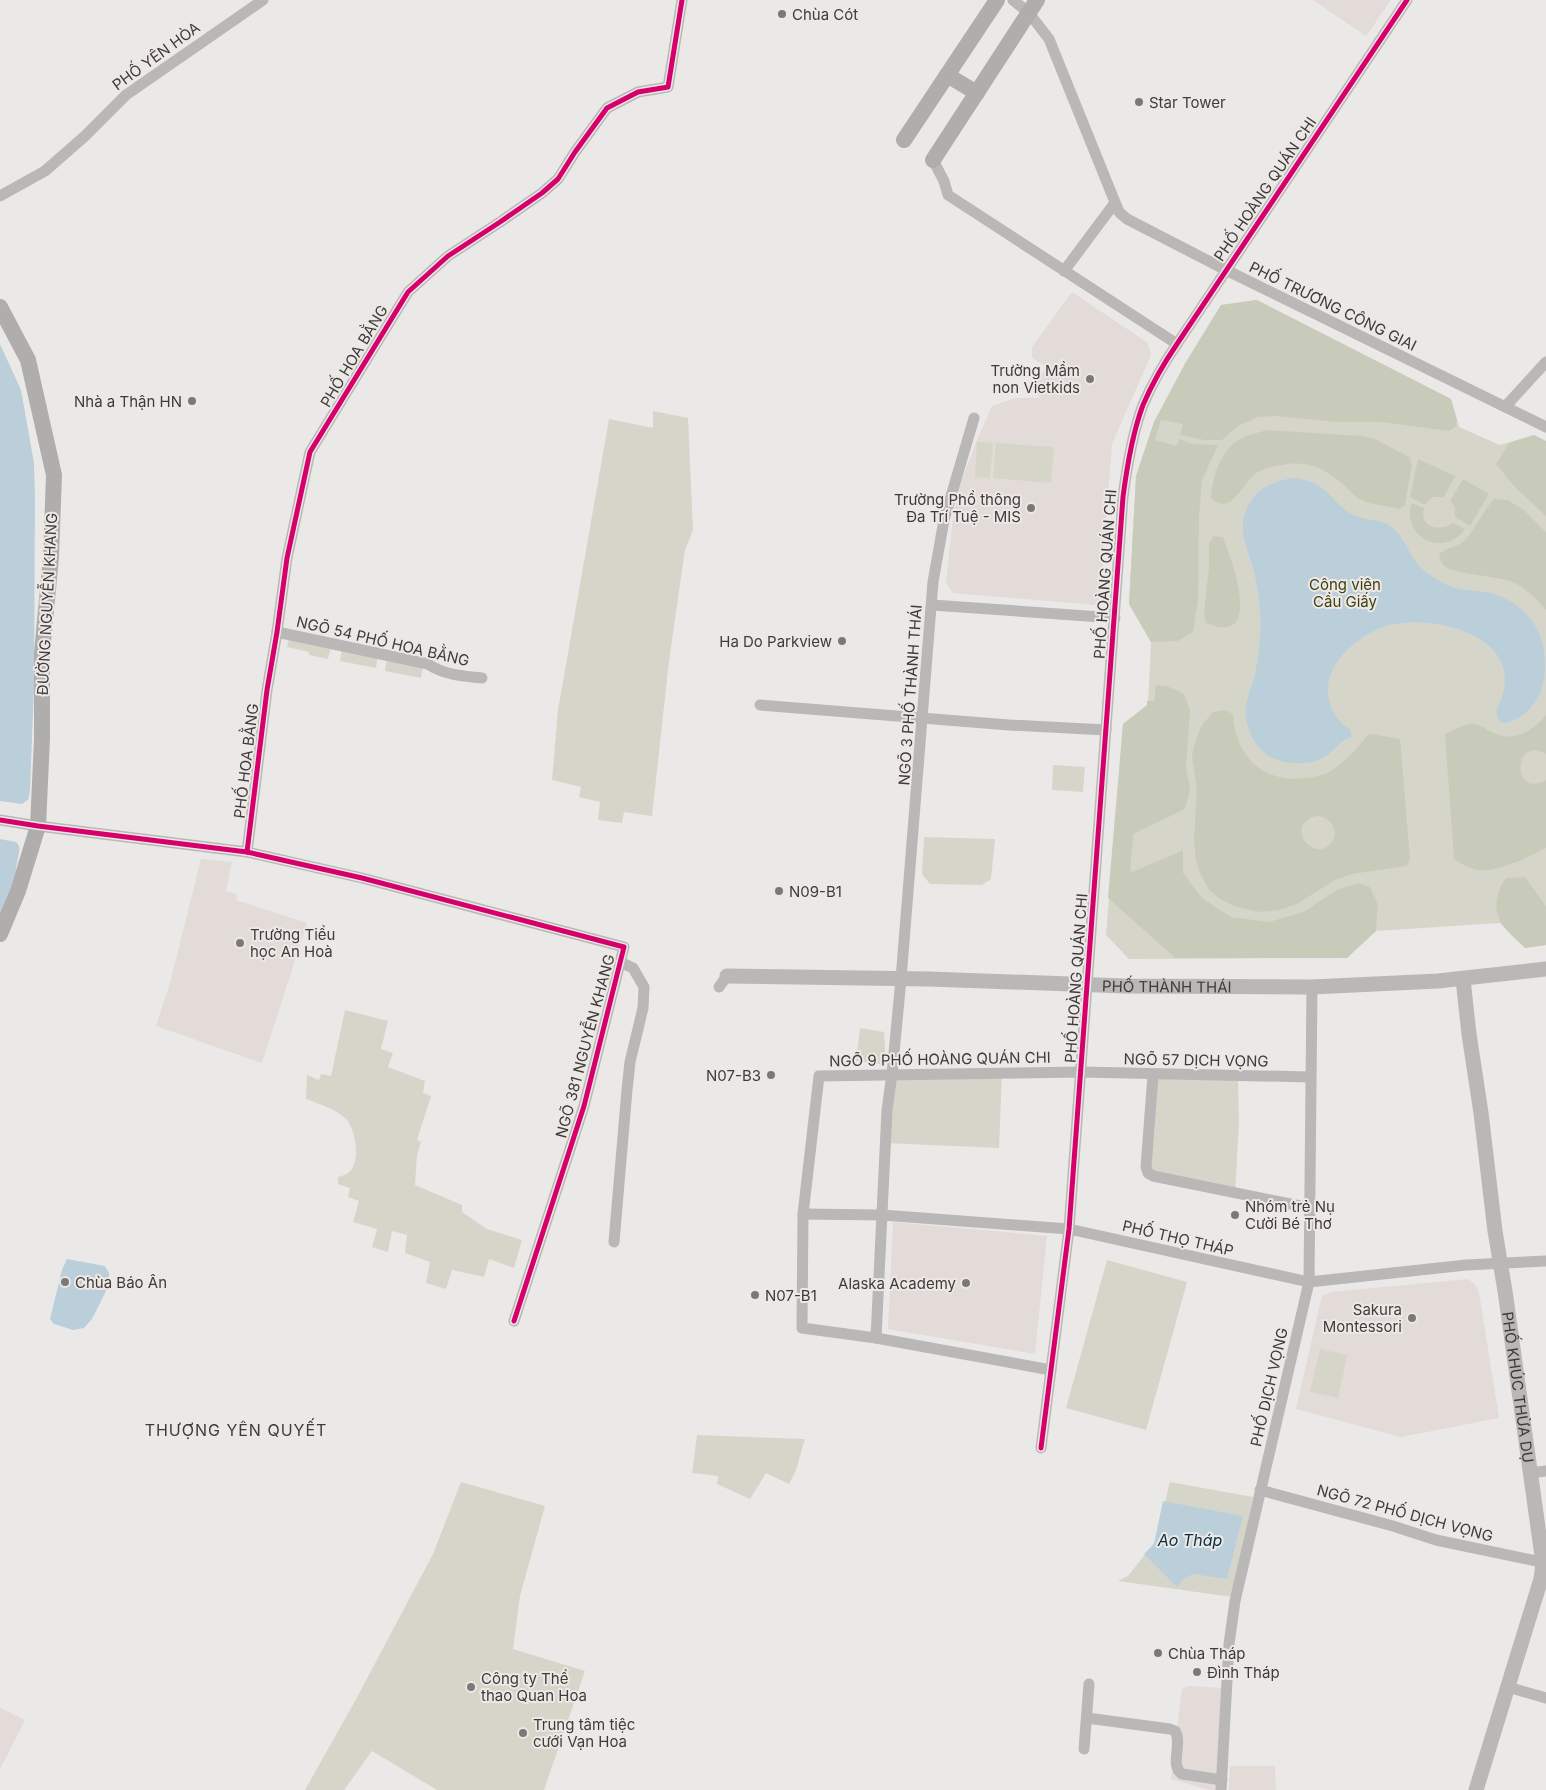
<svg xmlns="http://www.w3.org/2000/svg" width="1546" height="1790" font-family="Inter,sans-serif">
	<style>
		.built { fill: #e2dbd7 }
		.green { fill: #d5d6c9 }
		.forest { fill: #c9cbba; fill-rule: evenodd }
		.water { fill: #bbcfdb }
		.pier { fill: #ebe9e7 }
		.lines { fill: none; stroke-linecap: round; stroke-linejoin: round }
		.minor { stroke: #b9b8b7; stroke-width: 11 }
		.tertiary { stroke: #b9b8b7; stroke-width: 15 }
		.secondary { stroke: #b0aead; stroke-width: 16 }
		.cycleway-casing { stroke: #ede8e5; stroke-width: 8 }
		.cycleway { stroke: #d6006c; stroke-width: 5 }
		.poi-dot { fill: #7b7977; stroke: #ede8e5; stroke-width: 2 }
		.labels { text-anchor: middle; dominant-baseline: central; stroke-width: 4; stroke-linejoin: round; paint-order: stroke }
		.poi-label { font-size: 15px; fill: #3e3c3b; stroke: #ede8e5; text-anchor: start }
		.street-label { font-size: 15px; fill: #3e3c3b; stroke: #ede8e5 }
		.park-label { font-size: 15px; fill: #3d4210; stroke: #ede8e5 }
		.neighbourhood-label { font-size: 16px; letter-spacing: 1px; fill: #3e3c3b; stroke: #ede8e5 }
		.water-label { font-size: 16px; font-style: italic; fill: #063144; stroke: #ede8e5 }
	</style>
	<rect width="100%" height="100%" fill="#ebe9e7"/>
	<!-- built -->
	<g class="built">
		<polygon points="1313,0 1391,0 1366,36"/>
		<polygon points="1072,292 1148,343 1151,355 1112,444 1100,598 1094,605 953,593 946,583 952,526 958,490 977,440 992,406 1015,398 1041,398 1032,390 1046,367 1032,358 1032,347"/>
		<polygon points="201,859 232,862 226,891 237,894 236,900 307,923 262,1063 156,1026 170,983"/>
		<polygon points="893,1222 1047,1236 1035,1354 888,1329"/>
		<polygon points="1468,1279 1475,1284 1479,1292 1499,1418 1401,1437 1296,1409 1322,1296 1332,1292"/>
		<polygon points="1189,1686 1221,1688 1217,1790 1209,1790 1171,1779 1182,1689"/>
		<polygon points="0,1708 25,1720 0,1769"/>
		<polygon points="1230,1766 1275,1766 1276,1790 1229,1790"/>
	</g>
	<!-- green -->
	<g class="green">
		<polygon points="1257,300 1451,399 1459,427 1500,445 1534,435 1546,441 1546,945 1525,948 1500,923 1376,931 1347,958 1129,959 1106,935 1123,724 1148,705 1151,642 1129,604 1136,476 1154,422 1186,362 1221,305"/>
		<polygon points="653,411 688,418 693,530 685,550 669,661 652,816 624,812 622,823 598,820 600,802 579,797 581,787 552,780 558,710 609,419 653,428"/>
		<polygon points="977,442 993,443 990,478 975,477"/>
		<polygon points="996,443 1054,447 1051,483 993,478"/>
		<polygon points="289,638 331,646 328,659 309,655 309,652 287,647"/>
		<polygon points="342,648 378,655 376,668 340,661"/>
		<polygon points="387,658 423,665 421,678 385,671"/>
		<polygon points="1053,765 1085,767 1083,792 1052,790"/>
		<polygon points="924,837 995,839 991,879 982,885 930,884 922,874"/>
		<path d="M345,1010L388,1021L381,1049L393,1053L388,1067L425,1081L423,1093L431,1096L417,1140L421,1142L417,1155L415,1185L462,1205V1212L487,1229L522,1240L514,1268L489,1259L484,1277L452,1270L446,1289L426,1283L430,1262L405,1253L407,1235L392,1231L388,1252L372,1247L377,1229L353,1222L359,1201L348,1197L350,1188L338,1184V1177C341,1176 346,1175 349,1172C361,1162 356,1128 345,1118C334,1108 319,1104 306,1099L307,1075L319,1080L321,1074L331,1076Z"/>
		<polygon points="860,1028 884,1032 886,1065 856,1061"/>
		<polygon points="892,1074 1002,1074 999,1148 885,1143"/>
		<polygon points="1153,1075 1238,1076 1239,1123 1235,1193 1148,1173"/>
		<polygon points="1107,1260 1187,1282 1146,1430 1066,1408"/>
		<polygon points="1320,1349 1347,1355 1338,1398 1310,1392"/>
		<polygon points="697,1435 805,1439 796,1470 789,1484 766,1473 750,1499 717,1484 718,1476 692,1473"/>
		<polygon points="461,1482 545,1506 520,1596 513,1649 585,1671 544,1790 437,1790 372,1751 344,1790 305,1790 354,1703 433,1554"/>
		<polygon points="1170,1482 1253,1497 1232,1597 1118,1581 1128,1576 1155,1542"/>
	</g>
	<!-- forest -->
	<g class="forest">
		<polygon points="1257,300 1451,399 1457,420 1456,426 1449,431 1381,422 1336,422 1275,416 1258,417 1238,426 1222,440 1204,440 1180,435 1183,424 1161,420 1155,440 1176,446 1180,439 1192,444 1218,445 1202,480 1199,518 1198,600 1193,632 1178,641 1151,642 1129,604 1136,476 1154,422 1186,362 1221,305"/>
		<path d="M1267,430L1362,436L1375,439L1409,457L1412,465L1405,505L1399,509C1386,505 1370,506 1358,498C1354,496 1351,491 1347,488C1331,473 1313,461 1289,464C1279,465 1264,468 1256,473C1242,484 1231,517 1211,498C1212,479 1220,452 1237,441C1246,435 1257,433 1267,430Z"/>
		<polygon points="1534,435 1546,441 1546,516 1514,486 1496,464 1509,443"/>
		<polygon points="1418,459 1455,476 1444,497 1433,497 1425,505 1410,497"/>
		<polygon points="1463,479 1489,494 1470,526 1455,517 1455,507 1450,501"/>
		<path d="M1494,499L1508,500L1525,511L1546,532V610C1536,598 1525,587 1510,581C1495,576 1451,574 1443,565C1441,563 1440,557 1439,554C1447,547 1459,547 1466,539C1477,526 1483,511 1494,499Z"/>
		<path d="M1412,503L1424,508C1419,528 1440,532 1453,523L1465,529C1445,559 1400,537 1412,503Z"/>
		<path d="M1214,536L1223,537C1233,562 1264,648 1206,623L1204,611L1209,567V543Z"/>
		<polygon points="1156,685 1167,686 1184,694 1190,711 1186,767 1190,789 1185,809 1133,834 1130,873 1183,850 1183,873 1202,898 1231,917 1269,922 1303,912 1337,890 1358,883 1370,887 1378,905 1376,931 1347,958 1175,958 1108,898 1123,724 1147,705 1147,701 1154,701"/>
		<path d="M1225,710L1233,714C1235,756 1263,784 1306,778C1316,777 1325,775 1334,769C1345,761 1354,752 1362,742C1365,739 1366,735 1370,734C1372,734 1395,738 1400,739L1410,859L1407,866L1352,874L1333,881L1299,903L1280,910L1260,912L1237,907L1220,899L1209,890L1201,875L1196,861L1194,840L1197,790L1192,756L1195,742L1202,725L1213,712ZM1316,816C1328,816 1339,827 1333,840C1318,867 1281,827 1316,816Z"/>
		<path d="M1546,715V754C1513,734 1511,800 1546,780V848C1530,856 1497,873 1479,870C1469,869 1462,864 1454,859L1445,734C1453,731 1462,725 1470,724C1478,722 1485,729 1492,732C1512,743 1532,732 1546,715Z"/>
		<path d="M1525,877L1546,906V945L1525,948C1510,933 1493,922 1497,900C1499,891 1500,885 1506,878Z"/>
	</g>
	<!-- water -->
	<g class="water">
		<polygon points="0,344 21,390 34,463 35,498 34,687 30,791 15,874 5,904 0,914"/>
		<path d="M1294,478C1331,482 1329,504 1356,516C1370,522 1384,518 1395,530C1407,542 1411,561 1426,572C1435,579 1445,585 1456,588C1465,591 1476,590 1486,592C1513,597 1538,618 1543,646C1546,662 1546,679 1540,694C1533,708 1519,722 1503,723L1499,721L1496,711C1501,701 1505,691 1505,679C1504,628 1421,614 1383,627C1370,632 1358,640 1348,649C1337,660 1328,673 1328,689C1328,707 1336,721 1351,730V738C1342,739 1336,748 1330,753C1316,765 1292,766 1275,759C1258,752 1249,736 1246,718C1243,704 1252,688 1255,674C1260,651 1262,626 1259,602C1258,591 1256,579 1253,568C1247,548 1238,531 1246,510C1256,488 1272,481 1294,478Z"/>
		<polygon points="67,1259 105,1266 109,1273 109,1285 92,1319 84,1328 73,1330 54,1324 50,1319 62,1270"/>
		<polygon points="1163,1501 1243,1516 1227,1579 1193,1574 1185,1578 1177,1587 1144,1554 1154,1544"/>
	</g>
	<!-- pier -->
	<polygon class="pier" points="29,799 24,824 21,852 18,844 16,842 0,839 0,801 22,804"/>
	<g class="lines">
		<!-- minor -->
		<g class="minor">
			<polyline points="1013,0 1029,13 1049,39 1119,212 1127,219 1226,270 1546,427"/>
			<polyline points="933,160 944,181 948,195 1177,344"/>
			<polyline points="0,196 45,171 85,136 126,95 263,0"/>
			<polyline points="1064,271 1114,204"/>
			<polyline points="1505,407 1546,362"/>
			<polyline points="932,605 1115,618"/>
			<path d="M277,632L428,664C444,675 463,676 482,678"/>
			<polyline points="760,705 1009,725 1106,730"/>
			<polyline points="0,820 38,826 247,852 362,878 624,947 584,1106 514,1321"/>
			<polyline points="247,852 267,690 277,632 287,558 310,452 408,292 448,256 500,222 542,193 558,179 575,152 607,108 638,92 668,87 682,0"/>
			<polyline points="719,987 727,976"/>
			<polyline points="1153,1075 1146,1167 1148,1173 1153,1176 1310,1208"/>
			<polyline points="803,1214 882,1215 1069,1229 1309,1282 1466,1265 1546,1261"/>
			<polyline points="614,1242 627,1090 630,1062 643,1008 644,987 633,968 620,962"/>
			<polyline points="876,1338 887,1110 892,1074 901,979 933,582 944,520 974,418"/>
			<polyline points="1051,1370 876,1338 802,1328 803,1214 819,1076 1082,1072 1310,1077"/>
			<path d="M1041,1448L1069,1229L1123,497C1127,466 1132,434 1143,405C1152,384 1164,363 1177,344L1407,0"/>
			<polyline points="1530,1473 1546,1471"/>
			<polyline points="1260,1490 1393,1526 1436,1540 1546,1563"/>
			<polyline points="1508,1687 1546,1698"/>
			<path d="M1087,1718L1170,1729L1175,1731C1183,1744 1169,1765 1182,1774L1222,1780"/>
			<polyline points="1084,1749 1089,1684"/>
			<polyline points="1221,1790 1229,1644 1235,1601 1309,1282 1312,987"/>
		</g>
		<!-- tertiary -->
		<g class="tertiary">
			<path id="s1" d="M727,976L929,979L1125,986L1312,987L1438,981L1546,969"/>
			<path id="s2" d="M1463,979L1469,1034L1481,1113L1495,1231L1505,1291L1543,1563L1541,1579L1476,1790"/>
		</g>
		<!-- secondary -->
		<g class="secondary">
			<polyline points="947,75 977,93"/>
			<polyline points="904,140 997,0"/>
			<polyline points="933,160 1037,0"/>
			<polyline points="0,307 28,360 54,475 51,557 42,653 42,739 38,826 18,891 0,934"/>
		</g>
		<!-- cycleway casing -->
		<g class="cycleway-casing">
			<g id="cycleway">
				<polyline points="0,820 38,826 247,852 362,878 624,947 584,1106 514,1321"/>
				<polyline points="247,852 267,690 277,632 287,558 310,452 408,292 448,256 500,222 542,193 558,179 575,152 607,108 638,92 668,87 682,0"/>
				<path d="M1041,1448L1069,1229L1123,497C1127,466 1132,434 1143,405C1152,384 1164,363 1177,344L1407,0"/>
			</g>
		</g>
		<!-- cycleway -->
		<use href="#cycleway" class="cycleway"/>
	</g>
	<!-- markers -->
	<g class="poi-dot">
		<circle cx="782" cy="14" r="5"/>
		<circle cx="1139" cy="102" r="5"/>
		<circle cx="1090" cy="379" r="5"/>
		<circle cx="192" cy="401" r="5"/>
		<circle cx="1031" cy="508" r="5"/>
		<circle cx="842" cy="641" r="5"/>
		<circle cx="779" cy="891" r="5"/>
		<circle cx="240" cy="943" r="5"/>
		<circle cx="771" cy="1075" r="5"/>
		<circle cx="1235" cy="1215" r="5"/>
		<circle cx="65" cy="1282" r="5"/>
		<circle cx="966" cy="1283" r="5"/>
		<circle cx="755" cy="1295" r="5"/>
		<circle cx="1412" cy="1318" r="5"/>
		<circle cx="1158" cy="1653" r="5"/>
		<circle cx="1197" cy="1672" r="5"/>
		<circle cx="471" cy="1687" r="5"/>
		<circle cx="523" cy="1733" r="5"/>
	</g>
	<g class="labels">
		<!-- poi labels -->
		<g class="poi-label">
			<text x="792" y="14">Chùa Cót</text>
			<text x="1149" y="102">Star Tower</text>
			<text x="1080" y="370" text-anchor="end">Trường Mầm<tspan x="1080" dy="17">non Vietkids</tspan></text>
			<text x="182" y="401" text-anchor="end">Nhà a Thận HN</text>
			<text x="1021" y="499" text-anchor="end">Trường Phổ thông<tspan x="1021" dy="17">Đa Trí Tuệ - MIS</tspan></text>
			<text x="832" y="641" text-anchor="end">Ha Do Parkview</text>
			<text x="789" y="891">N09-B1</text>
			<text x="250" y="934">Trường Tiểu<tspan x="250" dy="17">học An Hoà</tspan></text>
			<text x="761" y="1075" text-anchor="end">N07-B3</text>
			<text x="1245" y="1206">Nhóm trẻ Nụ<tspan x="1245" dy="17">Cười Bé Thơ</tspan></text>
			<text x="75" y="1282">Chùa Báo Ân</text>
			<text x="956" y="1283" text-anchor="end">Alaska Academy</text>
			<text x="765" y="1295">N07-B1</text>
			<text x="1402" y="1309" text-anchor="end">Sakura<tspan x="1402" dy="17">Montessori</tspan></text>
			<text x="1168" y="1653">Chùa Tháp</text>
			<text x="1207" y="1672">Đình Tháp</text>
			<text x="481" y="1678">Công ty Thể<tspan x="481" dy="17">thao Quan Hoa</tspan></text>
			<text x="533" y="1724">Trung tâm tiệc<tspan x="533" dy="17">cưới Vạn Hoa</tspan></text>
		</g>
		<!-- street labels -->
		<g class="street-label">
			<text transform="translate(156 56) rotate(-36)">PHỐ YÊN HÒA</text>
			<text transform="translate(1265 189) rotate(-56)">PHỐ HOÀNG QUÁN CHI</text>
			<text transform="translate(1333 306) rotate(26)">PHỐ TRƯƠNG CÔNG GIAI</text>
			<text transform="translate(354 356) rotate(-59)">PHỐ HOA BẰNG</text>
			<text transform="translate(1105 574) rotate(-86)">PHỐ HOÀNG QUÁN CHI</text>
			<text transform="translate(47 604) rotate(-87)">ĐƯỜNG NGUYỄN KHANG</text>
			<text transform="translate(383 641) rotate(13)">NGÕ 54 PHỐ HOA BẰNG</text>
			<text transform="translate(910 695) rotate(-86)">NGÕ 3 PHỐ THÀNH THÁI</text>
			<text transform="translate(246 761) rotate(-83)">PHỐ HOA BẰNG</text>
			<text transform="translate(1076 978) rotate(-86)">PHỐ HOÀNG QUÁN CHI</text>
			<text stroke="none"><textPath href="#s1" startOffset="440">PHỐ THÀNH THÁI</textPath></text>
			<text transform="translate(585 1046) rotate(-75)">NGÕ 381 NGUYỄN KHANG</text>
			<text transform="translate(940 1059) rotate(-1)">NGÕ 9 PHỐ HOÀNG QUÁN CHI</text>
			<text transform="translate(1196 1060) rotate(1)">NGÕ 57 DỊCH VỌNG</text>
			<text transform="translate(1178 1238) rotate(13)">PHỐ THỌ THÁP</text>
			<text transform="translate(1269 1387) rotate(-77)">PHỐ DỊCH VỌNG</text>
			<text stroke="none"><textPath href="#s2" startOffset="412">PHỐ KHÚC THỪA DỤ</textPath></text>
			<text transform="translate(1405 1513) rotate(15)">NGÕ 72 PHỐ DỊCH VỌNG</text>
		</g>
		<!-- park labels -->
		<g class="park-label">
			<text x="1345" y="584">Công viên<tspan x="1345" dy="17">Cầu Giấy</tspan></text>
		</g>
		<!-- neighbourhood labels -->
		<g class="neighbourhood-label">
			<text x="236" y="1430">THƯỢNG YÊN QUYẾT</text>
		</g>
		<!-- water labels -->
		<g class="water-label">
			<text x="1190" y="1540">Ao Tháp</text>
		</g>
	</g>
</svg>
